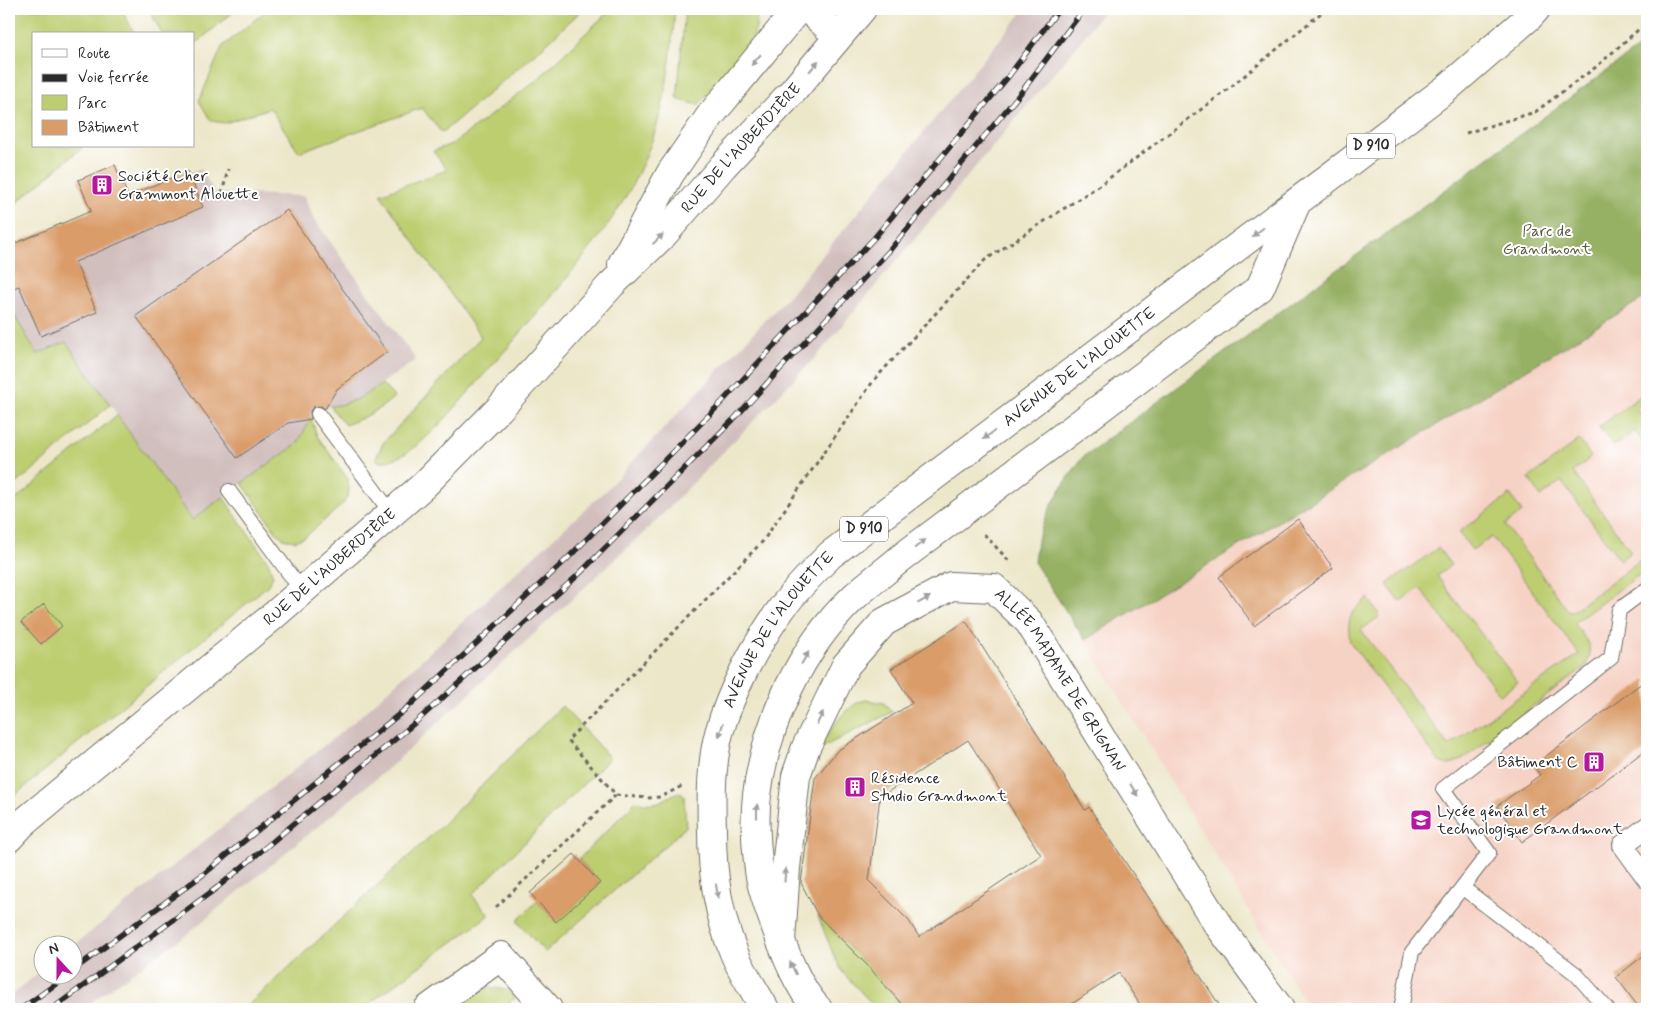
<svg xmlns="http://www.w3.org/2000/svg" width="1656" height="1018" font-family="Mynerve,sans-serif">
	<style>
		.built { fill: #f6d2c4 }
		.industrial { fill: #d1bfbe }
		.green { fill: #bdce71; stroke: #747c4e }
		.forest { fill: #96b163; stroke: #606e47 }
		.building { fill: #da9d6a; fill-rule: evenodd }
		.lines { fill: none; stroke-linecap: round; stroke-linejoin: round }
		.service-casing { stroke: #6f6d63; stroke-width: 16 }
		.pedestrian-casing { stroke: #6f6d63; stroke-width: 22 }
		.minor-casing { stroke: #6f6d63; stroke-width: 30 }
		.tertiary-casing { stroke: #6f6d63; stroke-width: 30 }
		.primary-casing { stroke: #6f6d63; stroke-width: 30 }
		.path { stroke: #6f6d63; stroke-width: 3; stroke-dasharray: 4 4; stroke-linecap: butt }
		.service { stroke: #fff; stroke-width: 14 }
		.pedestrian { stroke: #fff; stroke-width: 20 }
		.minor { stroke: #fff; stroke-width: 28 }
		.tertiary { stroke: #fff; stroke-width: 28 }
		.primary { stroke: #fff; stroke-width: 28 }
		.rail-casing { stroke: #2b2b2b; stroke-width: 5.5 }
		.rail { stroke: #fff; stroke-width: 4; stroke-dasharray: 11; stroke-linecap: butt }
		.oneway { fill: #a0a0a0 }
		.labels { text-anchor: middle; dominant-baseline: central; stroke-width: 4; stroke-linejoin: round; paint-order: stroke }
		.shield { fill: #fff; stroke: #6b6b6b; stroke-width: 1 }
		.shield-label { font-size: 15px; font-weight: bold; fill: #2b2b2b }
		.street-label { font-size: 16px; fill: #2b2b2b; stroke: #fff }
		.poi-label { font-size: 16px; fill: #2b2b2b; stroke: #fff; text-anchor: start }
		.park-label { font-size: 16px; fill: #575c40; stroke: #fff }
	</style>
	<rect width="100%" height="100%" fill="#fff"/>
	<filter id="ink" filterUnits="userSpaceOnUse"><feTurbulence type="fractalNoise" baseFrequency=".02" numOctaves="2"/><feDisplacementMap in="SourceGraphic" scale="10" xChannelSelector="R" yChannelSelector="G"/><feConvolveMatrix kernelMatrix="1 2 1 2 8 2 1 2 1" color-interpolation-filters="sRGB"/></filter>
	<filter id="wash" filterUnits="userSpaceOnUse"><feTurbulence type="fractalNoise" baseFrequency=".0096" numOctaves="4" result="noise"/><feDisplacementMap in="SourceGraphic" scale="20" xChannelSelector="R" yChannelSelector="G"/><feGaussianBlur stdDeviation="1.12" result="paint"/><feColorMatrix in="noise" values="0 0 0 0 0 0 0 0 0 0 0 0 0 0 0 0 0 1.4 0 .05"/><feComposite in="paint" operator="in"/></filter>
	<g filter="url(#wash)">
		<rect width="100%" height="100%" fill="#ede7ca"/>
		<!-- built -->
		<polygon class="built" points="1647,296 1647,1009 1350,1009 1346,1000 1307,1006 1085,640"/>
		<!-- industrial -->
		<g class="industrial">
			<polygon points="1025,9 1104,9 1085,36 815,358 650,527 390,767 186,935 81,1009 9,1009 9,997 42,970 42,976 72,976 73,946 355,721 605,491 794,290"/>
			<polygon points="201,169 215,193 304,196 313,218 416,360 360,398 340,405 330,406 311,418 297,443 192,520 66,342 37,354 9,306 9,246 187,171 187,173"/>
		</g>
		<!-- green -->
		<g class="green">
			<polygon points="9,9 121,9 135,34 34,34 34,146 84,146 9,209"/>
			<polygon points="149,9 237,9 194,45 194,34 162,34"/>
			<polygon points="268,9 583,9 547,43 442,133 422,108 299,152 270,108 225,123 211,121 199,101 222,47"/>
			<path d="M611,9H675C671,60 666,108 646,156C628,200 600,237 570,274C531,323 488,369 447,417C429,435 406,461 379,462L376,458L383,443L481,337L380,194L447,170L433,151L454,143L538,79Z"/>
			<path d="M685,9H756C757,15 757,22 756,28C750,50 714,87 698,105L677,99Z"/>
			<polygon points="9,306 37,354 66,342 110,405 9,490"/>
			<path d="M382,384L394,397C379,411 364,418 345,425L330,406L340,405L360,398Z"/>
			<polygon points="1647,391 1647,400 1636,408 1647,423 1647,448 1635,431 1614,446 1599,427"/>
			<polygon points="117,415 192,520 223,497 268,562 273,576 268,585 247,603 9,800 9,505"/>
			<polygon points="311,418 317,436 348,479 349,490 347,497 343,504 305,537 294,541 283,538 278,534 242,483 297,444"/>
			<polygon points="1579,440 1591,457 1573,472 1631,552 1620,560 1561,481 1541,497 1529,478"/>
			<path d="M1510,495L1522,512L1505,525L1570,613L1647,555V569L1574,623L1589,644L1590,656L1585,667L1462,760L1448,765L1439,762L1350,642C1347,617 1349,614 1368,598L1380,616L1361,630L1449,746L1579,654L1492,537L1472,550L1459,532Z"/>
			<polygon points="1438,548 1451,565 1437,576 1518,682 1500,695 1420,588 1400,602 1387,584"/>
			<path d="M867,700L884,703L892,712L819,749C830,731 845,703 867,700Z"/>
			<polygon points="562,706 610,758 472,895 489,915 362,1009 244,1009 437,830"/>
			<path d="M678,792L682,793L684,796L686,827L545,952L517,921L537,901L556,922L600,883L579,859L636,801C657,807 660,801 678,792Z"/>
			<polygon points="818,916 866,964 906,1009 877,1009 843,973 834,956"/>
			<path d="M490,987L507,990L515,998L501,1009H462C469,997 477,992 490,987Z"/>
		</g>
		<!-- forest -->
		<path class="forest" d="M1647,41V296L1085,640L1034,562C1037,523 1060,488 1083,457Z"/>
		<g id="blocks">
			<!-- building -->
			<g class="building">
				<polygon points="115,165 128,196 188,171 203,207 75,262 97,312 41,336 19,286 9,290 9,246 91,211 78,180"/>
				<polygon points="287,210 387,352 337,389 325,409 321,406 313,407 310,411 311,419 288,423 237,458 136,316"/>
				<polygon points="1298,519 1333,568 1254,626 1219,577"/>
				<polygon points="44,604 62,626 41,644 21,622"/>
				<path d="M966,621L1085,810L1089,807L1222,1009H1143L1119,973L1064,1009H906L866,964L818,916L801,883L815,778L837,751L912,703L891,669ZM968,740L1041,855L919,937L909,921L869,881L880,797Z"/>
				<polygon points="1647,679 1647,749 1522,842 1497,806 1540,775 1533,766"/>
				<polygon points="574,854 600,883 556,922 530,893"/>
				<polygon points="1647,953 1647,1009 1640,1009 1616,977"/>
			</g>
		</g>
	</g>
	<g filter="url(#ink)">
		<use href="#blocks" fill-opacity="0" stroke="#6f6d63" stroke-width="1"/>
		<g class="lines">
			<!-- service casing -->
			<g class="service-casing">
				<g id="service">
					<polyline points="318,414 392,514"/>
					<polyline points="229,491 302,591"/>
					<polyline points="1463,888 1576,974 1607,1009"/>
					<polyline points="1401,1009 1412,952 1489,853 1443,789 1611,658 1619,610 1647,589"/>
				</g>
			</g>
			<!-- pedestrian casing -->
			<g class="pedestrian-casing">
				<polyline id="pedestrian" points="1647,827 1623,845 1647,878"/>
			</g>
			<!-- minor casing -->
			<g class="minor-casing">
				<g id="minor">
					<polyline points="808,9 838,36"/>
					<path id="s1" d="M781,941L786,868L796,776L806,747L846,665L884,622L951,586L994,588L1029,622L1216,922L1280,1009"/>
					<polyline points="428,1009 501,956 548,1009"/>
				</g>
			</g>
			<!-- tertiary casing -->
			<g class="tertiary-casing">
				<g id="tertiary">
					<polyline points="622,264 670,174 710,116 798,9"/>
					<path id="s2" d="M9,838L23,823L272,617L424,485L499,409L611,285L664,234L723,166L793,91L862,9"/>
				</g>
			</g>
			<!-- primary casing -->
			<g class="primary-casing">
				<g id="primary">
					<path id="s3" d="M765,1009C755,991 742,972 734,953C718,914 712,873 712,831C711,798 711,764 719,733C731,690 756,644 782,608C796,589 813,572 830,555L1446,89L1529,17L1536,9"/>
					<path d="M818,1009C798,988 785,953 775,925C769,908 761,889 759,870C756,846 754,819 757,795C766,722 801,647 854,597C869,583 886,571 901,558L1260,288L1296,204"/>
				</g>
			</g>
			<!-- path -->
			<g class="path">
				<polyline points="1466,133 1535,112 1596,67 1647,22"/>
				<polyline points="222,194 228,169"/>
				<polyline points="984,534 1009,561"/>
				<polyline points="616,795 647,798 661,797 682,786"/>
				<polyline points="496,907 616,795 568,740 763,541 874,380 985,260 1100,185 1227,90 1326,9"/>
			</g>
			<!-- service -->
			<use href="#service" class="service"/>
			<!-- pedestrian -->
			<use href="#pedestrian" class="pedestrian"/>
			<!-- minor -->
			<use href="#minor" class="minor"/>
			<!-- tertiary -->
			<use href="#tertiary" class="tertiary"/>
			<!-- primary -->
			<use href="#primary" class="primary"/>
			<!-- rail casing -->
			<g class="rail-casing">
				<g id="rail">
					<polyline points="72,971 205,873 408,707 566,560 720,404 875,237 1008,77 1059,9"/>
					<polyline points="21,1009 67,976"/>
					<polyline points="52,1009 218,887 417,721 577,576 734,419 889,251 1023,90 1084,9"/>
				</g>
			</g>
			<!-- rail -->
			<use href="#rail" class="rail"/>
		</g>
		<!-- one-way arrows -->
		<defs><path id="oneway-solid" d="M-6-.8H1V-3.2L6.5 0L1 3.2V.8H-6Z" transform="scale(1.25)"/></defs>
		<g class="oneway">
			<use href="#oneway-solid" transform="translate(756 60) rotate(130)"/>
			<use href="#oneway-solid" transform="translate(814 66) rotate(-50)"/>
			<use href="#oneway-solid" transform="translate(1258 232) rotate(143)"/>
			<use href="#oneway-solid" transform="translate(658 239) rotate(-44)"/>
			<use href="#oneway-solid" transform="translate(989 435) rotate(143)"/>
			<use href="#oneway-solid" transform="translate(920 544) rotate(-37)"/>
			<use href="#oneway-solid" transform="translate(924 600) rotate(-29)"/>
			<use href="#oneway-solid" transform="translate(805 658) rotate(-59)"/>
			<use href="#oneway-solid" transform="translate(820 718) rotate(-64)"/>
			<use href="#oneway-solid" transform="translate(721 730) rotate(107)"/>
			<use href="#oneway-solid" transform="translate(1134 790) rotate(58)"/>
			<use href="#oneway-solid" transform="translate(757 811) rotate(-90)"/>
			<use href="#oneway-solid" transform="translate(785 875) rotate(-86)"/>
			<use href="#oneway-solid" transform="translate(717 891) rotate(81)"/>
			<use href="#oneway-solid" transform="translate(793 968) rotate(-115)"/>
		</g>
	</g>
	<!-- icons -->
	<defs>
		<g id="building-square" transform="scale(1.125)"><rect x="-9" y="-9" width="18" height="18" rx="4" fill="#b5179e" stroke="#fff"/><path d="M-4-6H4V6H1V3H-1V6H-4ZM-2.5-4.3h1.7v1.8h-1.7ZM.8-4.3h1.7v1.8H.8ZM-2.5-1h1.7V.8h-1.7ZM.8-1h1.7V.8H.8Z" fill="#fff"/></g>
		<g id="school-square" transform="scale(1.125)"><rect x="-9" y="-9" width="18" height="18" rx="4" fill="#b5179e" stroke="#fff"/><path d="M0-5L7-2L0 1L-7-2ZM-4 1L0 2.5L4 1V4Q0 6-4 4Z" fill="#fff"/></g>
	</defs>
	<g fill-rule="evenodd">
		<use href="#building-square" x="102" y="185"/>
		<use href="#building-square" x="1594" y="762"/>
		<use href="#building-square" x="855" y="787"/>
		<use href="#school-square" x="1421" y="820"/>
	</g>
	<g class="labels">
		<!-- shield labels -->
		<g class="shield">
			<rect x="1347" y="133.5" width="48" height="25" rx="4"/>
			<rect x="840" y="516.5" width="48" height="25" rx="4"/>
		</g>
		<g class="shield-label">
			<text x="1371" y="146">D 910</text>
			<text x="864" y="529">D 910</text>
		</g>
		<!-- street labels -->
		<g class="street-label">
			<text stroke="none"><textPath href="#s2" startOffset="1008">RUE DE L'AUBERDIÈRE</textPath></text>
			<text stroke="none"><textPath href="#s3" startOffset="812">AVENUE DE L'ALOUETTE</textPath></text>
			<text stroke="none"><textPath href="#s2" startOffset="420">RUE DE L'AUBERDIÈRE</textPath></text>
			<text stroke="none"><textPath href="#s3" startOffset="408">AVENUE DE L'ALOUETTE</textPath></text>
			<text stroke="none"><textPath href="#s1" startOffset="578">ALLÉE MADAME DE GRIGNAN</textPath></text>
		</g>
		<!-- poi labels -->
		<g class="poi-label">
			<text x="118" y="176">Société Cher<tspan x="118" dy="18">Grammont Alouette</tspan></text>
			<text x="1578" y="762" text-anchor="end">Bâtiment C</text>
			<text x="871" y="778">Résidence<tspan x="871" dy="18">Studio Grandmont</tspan></text>
			<text x="1437" y="811">Lycée général et<tspan x="1437" dy="18">technologique Grandmont</tspan></text>
		</g>
		<!-- park labels -->
		<g class="park-label">
			<text x="1547" y="231">Parc de<tspan x="1547" dy="18">Grandmont</tspan></text>
		</g>
	</g>
	<!-- margin -->
	<rect width="1656" height="1018" fill="none" stroke="#fff" stroke-width="30"/>
	<!-- legend -->
	<rect x="32" y="32" width="162" height="115" fill="#ffffff" stroke="#aaaaaa"/>
	<rect x="42" y="49" width="25" height="8" fill="#ffffff" stroke="#aaaaaa"/>
	<text x="78" y="58" font-size="15" fill="#2b2b2b">Route</text>
	<rect x="42" y="74" width="25" height="8" fill="#2b2b2b" stroke="#aaaaaa"/>
	<text x="78" y="82" font-size="15" fill="#2b2b2b">Voie ferrée</text>
	<rect x="42" y="95" width="25" height="15" fill="#bdce71" stroke="#aaaaaa"/>
	<text x="78" y="108" font-size="15" fill="#2b2b2b">Parc</text>
	<rect x="42" y="120" width="25" height="15" fill="#da9d6a" stroke="#aaaaaa"/>
	<text x="78" y="132" font-size="15" fill="#2b2b2b">Bâtiment</text>
	<!-- north arrow -->
	<g transform="translate(58 960) rotate(339)"><circle r="24" fill="#ffffff" stroke="#aaaaaa"/>
	<path d="M0-4L9 19L0 12L-9 19Z" fill="#b5179e"/>
	<text y="-8" font-size="14" font-weight="bold" text-anchor="middle" fill="#2b2b2b">N</text>
	</g>
</svg>
